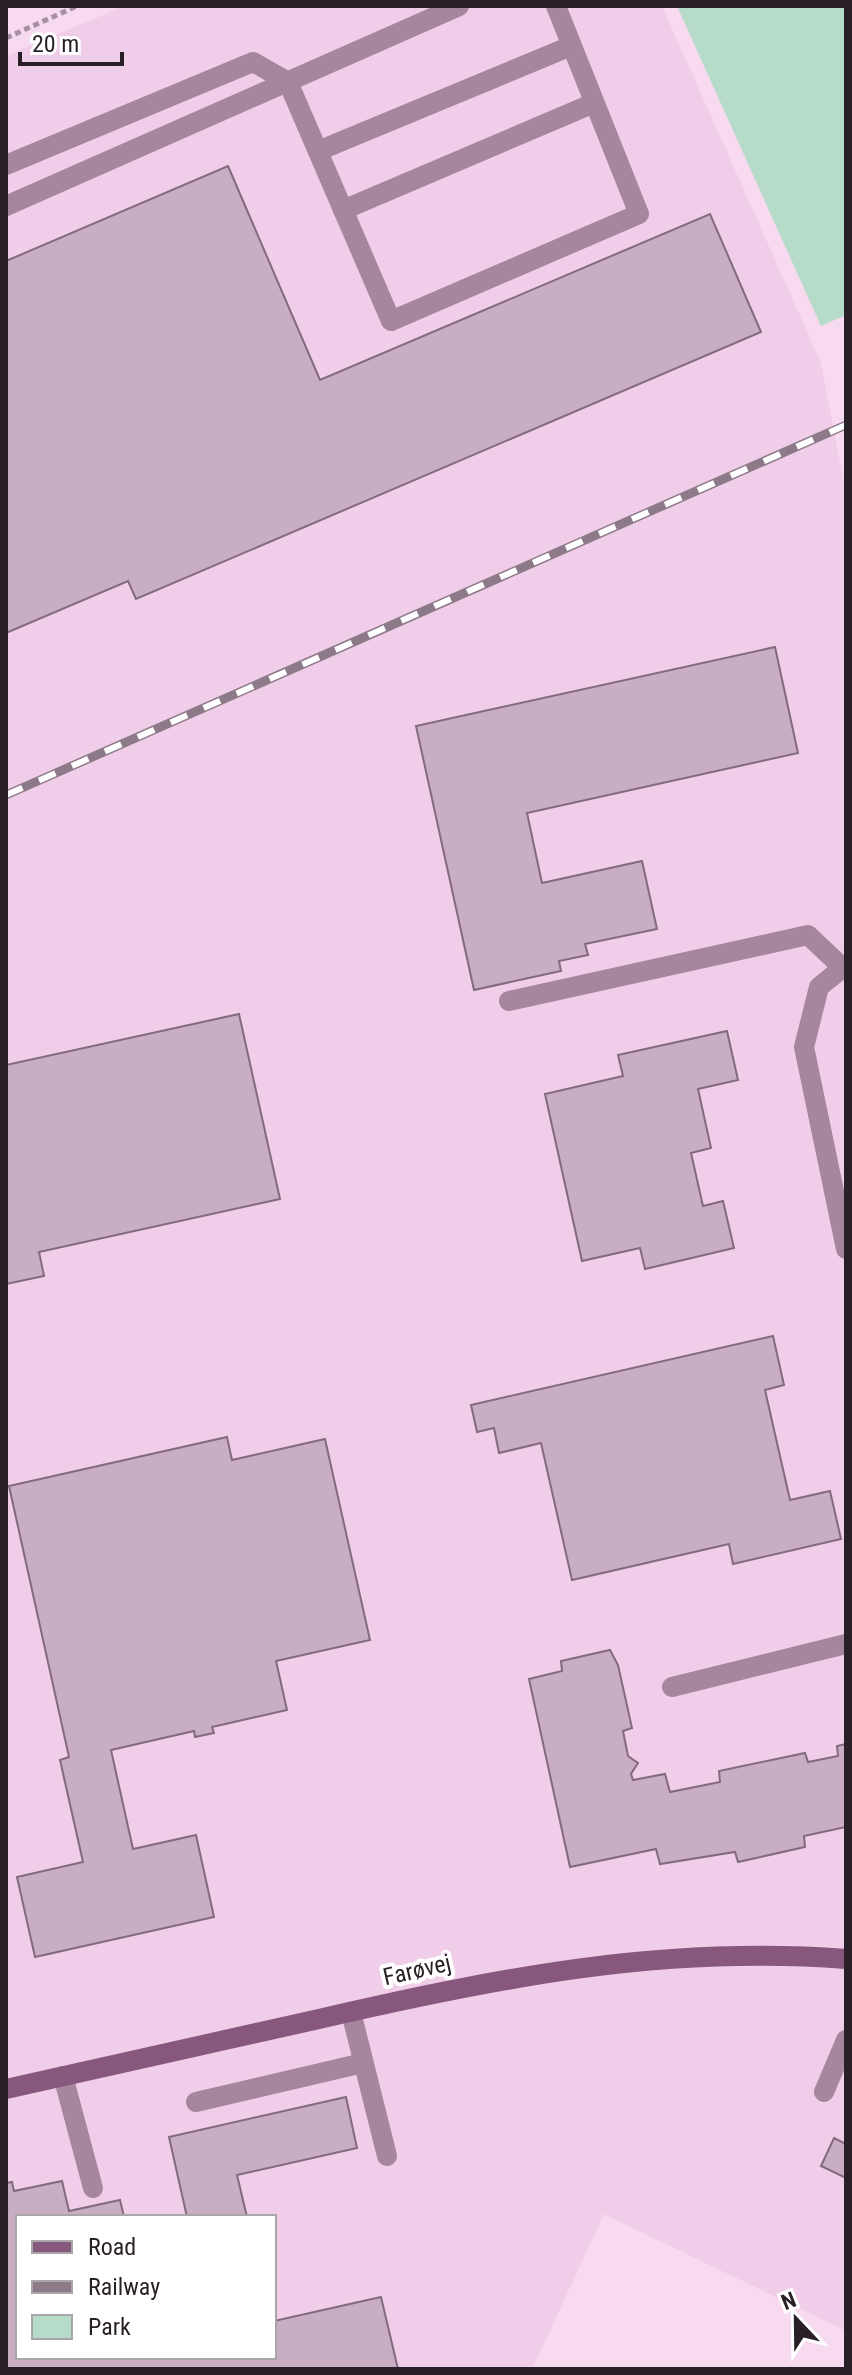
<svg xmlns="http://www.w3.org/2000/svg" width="852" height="2375" font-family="'Roboto Condensed',sans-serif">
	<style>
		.built { fill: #f0cde8; fill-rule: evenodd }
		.green { fill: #b6dbc8 }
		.building { fill: #c9aec3; stroke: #836a7d; stroke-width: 2 }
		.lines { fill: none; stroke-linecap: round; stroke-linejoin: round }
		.path { stroke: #a690a1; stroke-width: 5; stroke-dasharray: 6 4; stroke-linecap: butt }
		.lane { stroke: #a6859f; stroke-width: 20 }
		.street { stroke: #a6859f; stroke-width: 20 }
		.secondary { stroke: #87577d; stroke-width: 20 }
		.rail-casing { stroke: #8d7a89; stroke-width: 9 }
		.rail { stroke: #fff; stroke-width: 6; stroke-dasharray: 18; stroke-linecap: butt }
		.labels { text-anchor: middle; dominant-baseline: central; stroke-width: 8; stroke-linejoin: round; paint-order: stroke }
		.street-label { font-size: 24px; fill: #291f27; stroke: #fff }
	</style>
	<rect width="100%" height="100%" fill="#f7daf0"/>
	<!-- built -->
	<path class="built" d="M124,6H662L821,363L846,494V2331L604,2214L532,2369H6V56ZM18,2217H274V2357H18Z"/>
	<!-- green -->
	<polygon class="green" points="677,6 846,6 846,315 821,326"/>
	<!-- building -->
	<g class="building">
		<polygon points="228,166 320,380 710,214 761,332 136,599 128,581 6,633 6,261"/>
		<polygon points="775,647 798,753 527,813 542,883 642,861 657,929 585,944 588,955 559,961 561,971 474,990 416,726"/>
		<polygon points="239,1014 280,1199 39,1252 44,1276 6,1284 6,1065"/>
		<polygon points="727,1031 738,1080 698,1089 711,1148 691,1153 703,1206 723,1201 734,1248 645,1269 640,1248 582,1261 545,1094 623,1076 618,1055"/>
		<polygon points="773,1336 784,1385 765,1390 790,1500 830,1491 841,1539 733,1564 729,1544 572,1580 541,1443 499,1453 494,1428 477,1432 471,1405"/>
		<polygon points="227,1437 232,1460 325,1439 370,1640 276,1661 287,1710 212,1727 214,1733 195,1737 194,1731 111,1750 133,1849 196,1835 214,1917 35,1957 17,1877 83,1862 60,1760 69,1757 9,1486"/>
		<polygon points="610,1650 618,1665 632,1728 623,1731 628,1756 638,1763 631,1774 633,1780 665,1774 670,1792 720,1782 719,1771 805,1753 808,1762 838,1756 837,1746 846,1744 846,1827 804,1836 805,1847 738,1862 735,1852 660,1864 656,1849 570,1867 529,1679 562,1671 561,1661"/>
		<polygon points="346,2097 357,2148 237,2175 247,2217 187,2217 169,2137"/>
		<polygon points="834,2138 846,2144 846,2178 821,2166"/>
		<polygon points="62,2181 69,2211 120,2200 124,2217 18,2217 18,2357 274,2357 274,2321 381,2297 398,2369 6,2369 6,2183 12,2182 14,2191"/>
	</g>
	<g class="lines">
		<!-- path -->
		<polyline class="path" points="6,38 77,6"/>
		<!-- lane -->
		<g class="lane">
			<polyline points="318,151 571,46"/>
			<polyline points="6,165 253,62 288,82 391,321 639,214 556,6"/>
			<polyline points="6,206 459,6"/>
			<polyline points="343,210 594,103"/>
			<polyline points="509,1001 808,935 843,968"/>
			<polyline points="672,1687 846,1644"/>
			<polyline points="351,2012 387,2156"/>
			<polyline points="63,2076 93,2188"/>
			<polyline points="824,2092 846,2040"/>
			<polyline points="196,2102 363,2063"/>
		</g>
		<!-- street -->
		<polyline class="street" points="846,965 819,987 804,1047 846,1249"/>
		<!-- secondary -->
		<path class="secondary" d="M6,2089C110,2066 215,2042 319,2019C497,1978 662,1945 846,1959"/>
		<!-- rail casing -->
		<g class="rail-casing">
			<polyline id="rail" points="6,795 846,425"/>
		</g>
		<!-- rail -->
		<use href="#rail" class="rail"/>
	</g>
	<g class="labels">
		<!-- street labels -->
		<g class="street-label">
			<text transform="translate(417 1970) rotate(-13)">Farøvej</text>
		</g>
	</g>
	<!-- border -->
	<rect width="852" height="2375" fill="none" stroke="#291f27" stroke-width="16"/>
	<!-- legend -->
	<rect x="16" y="2215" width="260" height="144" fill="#ffffff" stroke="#a9a5a9" stroke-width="2"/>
	<rect x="32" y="2241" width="40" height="12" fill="#87577d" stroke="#a9a5a9" stroke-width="2"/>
	<text x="88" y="2255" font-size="24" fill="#291f27">Road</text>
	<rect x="32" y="2281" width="40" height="12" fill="#8d7a89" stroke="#a9a5a9" stroke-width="2"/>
	<text x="88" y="2295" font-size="24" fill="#291f27">Railway</text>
	<rect x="32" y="2315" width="40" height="24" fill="#b6dbc8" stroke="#a9a5a9" stroke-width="2"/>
	<text x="88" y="2335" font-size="24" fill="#291f27">Park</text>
	<!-- north arrow -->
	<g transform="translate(796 2319) rotate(338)" stroke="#ffffff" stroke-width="6" paint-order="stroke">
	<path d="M0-6L14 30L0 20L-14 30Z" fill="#291f27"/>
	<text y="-12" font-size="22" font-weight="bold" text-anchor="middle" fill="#291f27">N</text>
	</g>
	<!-- scale -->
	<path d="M20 52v12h102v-12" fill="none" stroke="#291f27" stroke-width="4"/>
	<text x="32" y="52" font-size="24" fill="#291f27" stroke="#ffffff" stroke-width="6" paint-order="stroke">20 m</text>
</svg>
